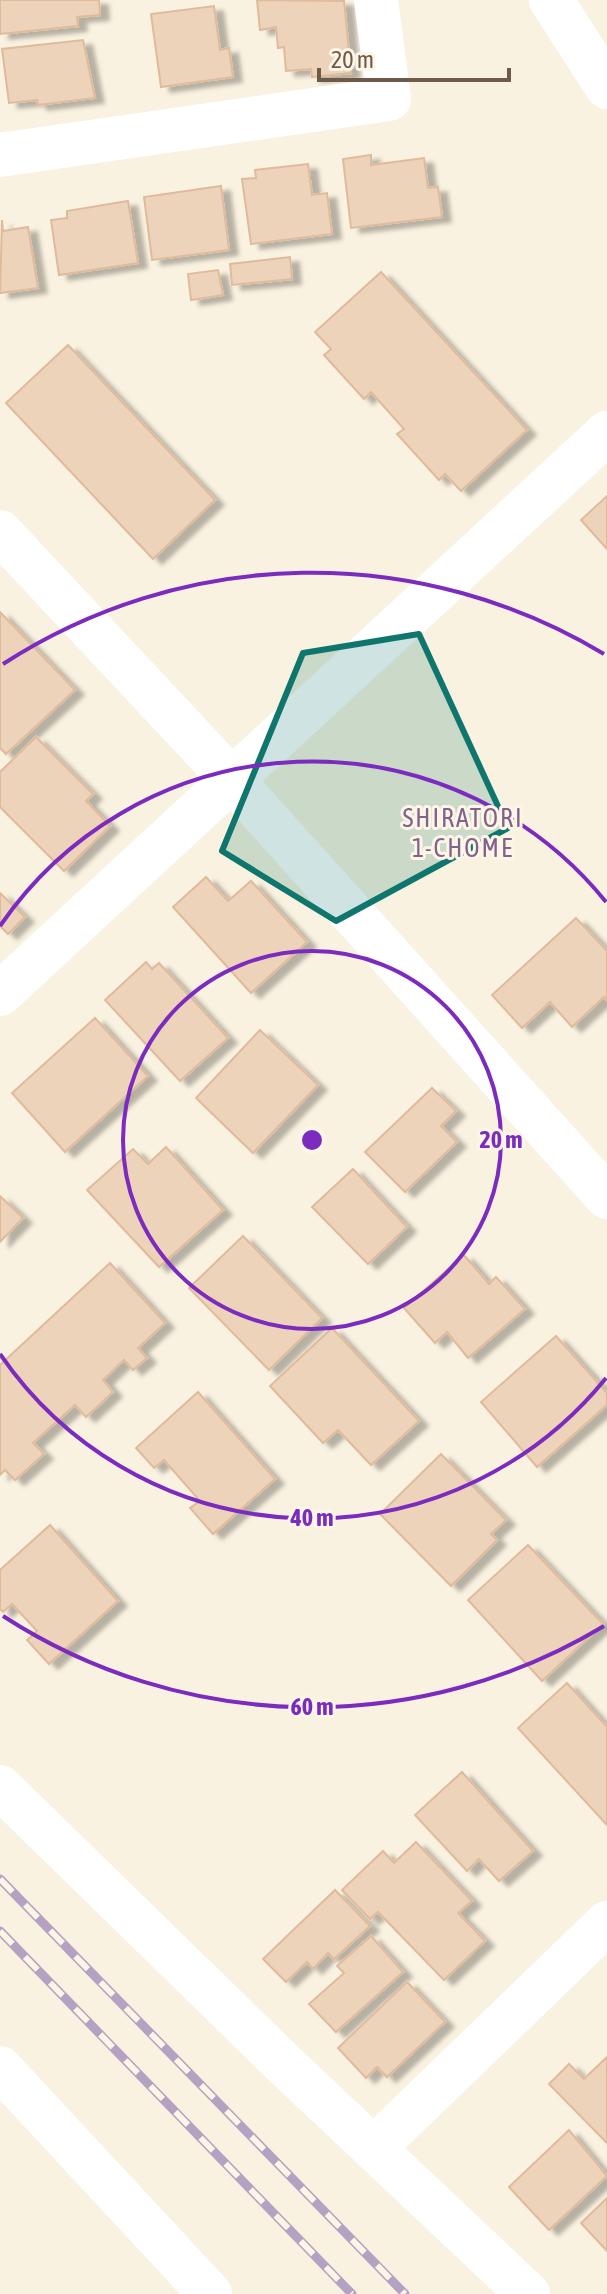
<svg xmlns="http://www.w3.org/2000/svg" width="607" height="2294" font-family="'Asap Condensed',sans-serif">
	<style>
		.building { fill: #edd3ba; stroke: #dfbb9c; stroke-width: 2; filter: url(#shadow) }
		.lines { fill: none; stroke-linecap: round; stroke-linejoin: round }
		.minor { stroke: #fff; stroke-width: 44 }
		.rail-casing { stroke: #b5a1c1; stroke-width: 9 }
		.rail { stroke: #fdf6e6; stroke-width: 6; stroke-dasharray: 18; stroke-linecap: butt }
		.marked { fill: #0f766e; fill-opacity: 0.2; stroke: #0f766e; stroke-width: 6; stroke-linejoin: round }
		.ring { fill: none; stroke: #7b2cbf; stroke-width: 4 }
		.labels { text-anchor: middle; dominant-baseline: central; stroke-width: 6; stroke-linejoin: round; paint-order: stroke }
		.neighbourhood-label { font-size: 26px; letter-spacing: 2px; fill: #81628c; stroke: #fdf6e6 }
		.centre { fill: #7b2cbf; stroke: #fdf6e6; stroke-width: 4 }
		.ring-label { font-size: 24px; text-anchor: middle; font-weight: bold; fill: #7b2cbf; stroke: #fdf6e6; stroke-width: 6; stroke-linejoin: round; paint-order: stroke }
	</style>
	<defs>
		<filter id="shadow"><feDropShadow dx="9" dy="5" stdDeviation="2" flood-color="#0004"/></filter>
	</defs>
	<rect width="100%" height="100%" fill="#faf2e0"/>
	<!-- building -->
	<g class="building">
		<polygon points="0,0 99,0 100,15 77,17 78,26 0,34"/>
		<polygon points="257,0 344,1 351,73 312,77 311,69 286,71 284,47 278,48 276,27 260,30"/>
		<polygon points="214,6 220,50 229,48 233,77 161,87 151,14"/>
		<polygon points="83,40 95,98 38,105 37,100 9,103 2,49"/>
		<polygon points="371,155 371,165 424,158 428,188 438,187 442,217 351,228 343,159"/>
		<polygon points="308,164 312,195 327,193 332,234 251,244 242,179 256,178 255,170"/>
		<polygon points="221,186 229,250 152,260 144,197"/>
		<polygon points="128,201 138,263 59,275 51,220 67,218 67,211"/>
		<polygon points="2,220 3,231 28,227 38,288 0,293"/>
		<polygon points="290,257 292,279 232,285 230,264"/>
		<polygon points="218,270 223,295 191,300 188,274"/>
		<polygon points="381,272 527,430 461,491 445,474 439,480 397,434 404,429 371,392 364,399 324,355 331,349 315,332"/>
		<polygon points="68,345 215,500 153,559 6,403"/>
		<polygon points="607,496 607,549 581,520"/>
		<polygon points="0,612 75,690 6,754 0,748"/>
		<polygon points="36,737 93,794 86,801 110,826 64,871 0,807 0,772"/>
		<polygon points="206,877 228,901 251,881 307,942 251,993 173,907"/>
		<polygon points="0,893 25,917 8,934 0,926"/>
		<polygon points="576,918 607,951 607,1000 604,997 572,1027 550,1002 522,1028 492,995"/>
		<polygon points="146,962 152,969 159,963 228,1038 180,1081 105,1000"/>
		<polygon points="95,1018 148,1076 65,1152 12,1093"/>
		<polygon points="260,1030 318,1085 253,1153 196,1098"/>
		<polygon points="432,1088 456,1111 441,1126 457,1142 405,1192 365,1152"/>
		<polygon points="166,1147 223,1210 159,1267 87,1190 133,1149 148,1164"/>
		<polygon points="353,1169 407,1227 368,1264 312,1207"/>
		<polygon points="0,1196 23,1218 0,1242"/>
		<polygon points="243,1236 322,1318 269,1370 189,1288"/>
		<polygon points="464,1255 489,1284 496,1277 525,1309 468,1358 447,1332 435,1343 404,1308"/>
		<polygon points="110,1263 165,1323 138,1348 147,1358 133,1370 124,1360 103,1380 113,1392 86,1417 75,1405 33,1443 44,1454 15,1480 5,1470 0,1475 0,1365"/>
		<polygon points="332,1328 419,1421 371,1465 338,1430 323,1443 270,1386"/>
		<polygon points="556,1336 607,1393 607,1405 537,1467 481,1402"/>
		<polygon points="198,1392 275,1479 213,1534 190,1508 200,1501 164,1460 154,1468 136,1448"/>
		<polygon points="441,1454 506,1520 491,1534 497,1540 451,1586 380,1514"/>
		<polygon points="50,1525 118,1601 49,1664 27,1640 37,1631 12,1604 3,1612 0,1609 0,1570"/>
		<polygon points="528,1545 603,1624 542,1681 468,1600"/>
		<polygon points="567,1683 607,1727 607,1825 518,1728"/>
		<polygon points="462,1772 533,1851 499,1881 479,1859 467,1871 415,1815"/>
		<polygon points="416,1842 472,1901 458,1913 485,1941 444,1980 378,1912 370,1919 342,1890 383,1851 394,1863"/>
		<polygon points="335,1890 370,1926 334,1959 328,1953 313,1969 307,1962 286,1982 263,1959"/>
		<polygon points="371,1936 403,1972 336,2032 309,2004 344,1973 337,1966"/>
		<polygon points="407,1982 445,2022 387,2077 377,2067 366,2078 338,2048"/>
		<polygon points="607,2057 607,2143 549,2084 569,2064 584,2079"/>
		<polygon points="569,2130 607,2176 549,2230 509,2187"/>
		<polygon points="607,2198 607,2251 581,2223"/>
	</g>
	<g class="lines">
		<!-- minor -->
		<g class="minor">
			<polyline points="551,0 607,87"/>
			<polyline points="0,155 389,99 376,0"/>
			<polyline points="0,532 232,780 607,1197"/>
			<polyline points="0,994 607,433"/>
			<polyline points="0,1787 285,2065 528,2294"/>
			<polyline points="0,2068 210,2294"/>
			<polyline points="374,2148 607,1923"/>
		</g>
		<!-- rail casing -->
		<g class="rail-casing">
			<g id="rail">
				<polyline points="0,1879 405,2294"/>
				<polyline points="0,1931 352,2294"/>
			</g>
		</g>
		<!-- rail -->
		<use href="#rail" class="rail"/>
	</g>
	<!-- marked area -->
	<path class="marked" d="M419,634L508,828L336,921L222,851L303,653Z"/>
	<!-- distance rings -->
	<g class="ring">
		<circle cx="312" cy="1140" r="189"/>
		<path d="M606 1378A378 378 0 0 1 0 1354M0 926A378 378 0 0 1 606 902"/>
		<path d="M604 1626A567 567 0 0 1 3 1616M3 664A567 567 0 0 1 604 654"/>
	</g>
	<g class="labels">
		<!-- neighbourhood labels -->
		<g class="neighbourhood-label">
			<text x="463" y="818">SHIRATORI<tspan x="463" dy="30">1-CHOME</tspan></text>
		</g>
	</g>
	<circle cx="312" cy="1140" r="12" class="centre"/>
	<g class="ring-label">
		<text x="501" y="1148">20 m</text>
		<text x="312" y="1526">40 m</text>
		<text x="312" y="1715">60 m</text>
	</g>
	<!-- scale -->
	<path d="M319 68v12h190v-12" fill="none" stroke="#6f5a4a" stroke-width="4"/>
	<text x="331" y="68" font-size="24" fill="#6f5a4a" stroke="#fdf6e6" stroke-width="6" paint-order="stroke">20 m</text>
</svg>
